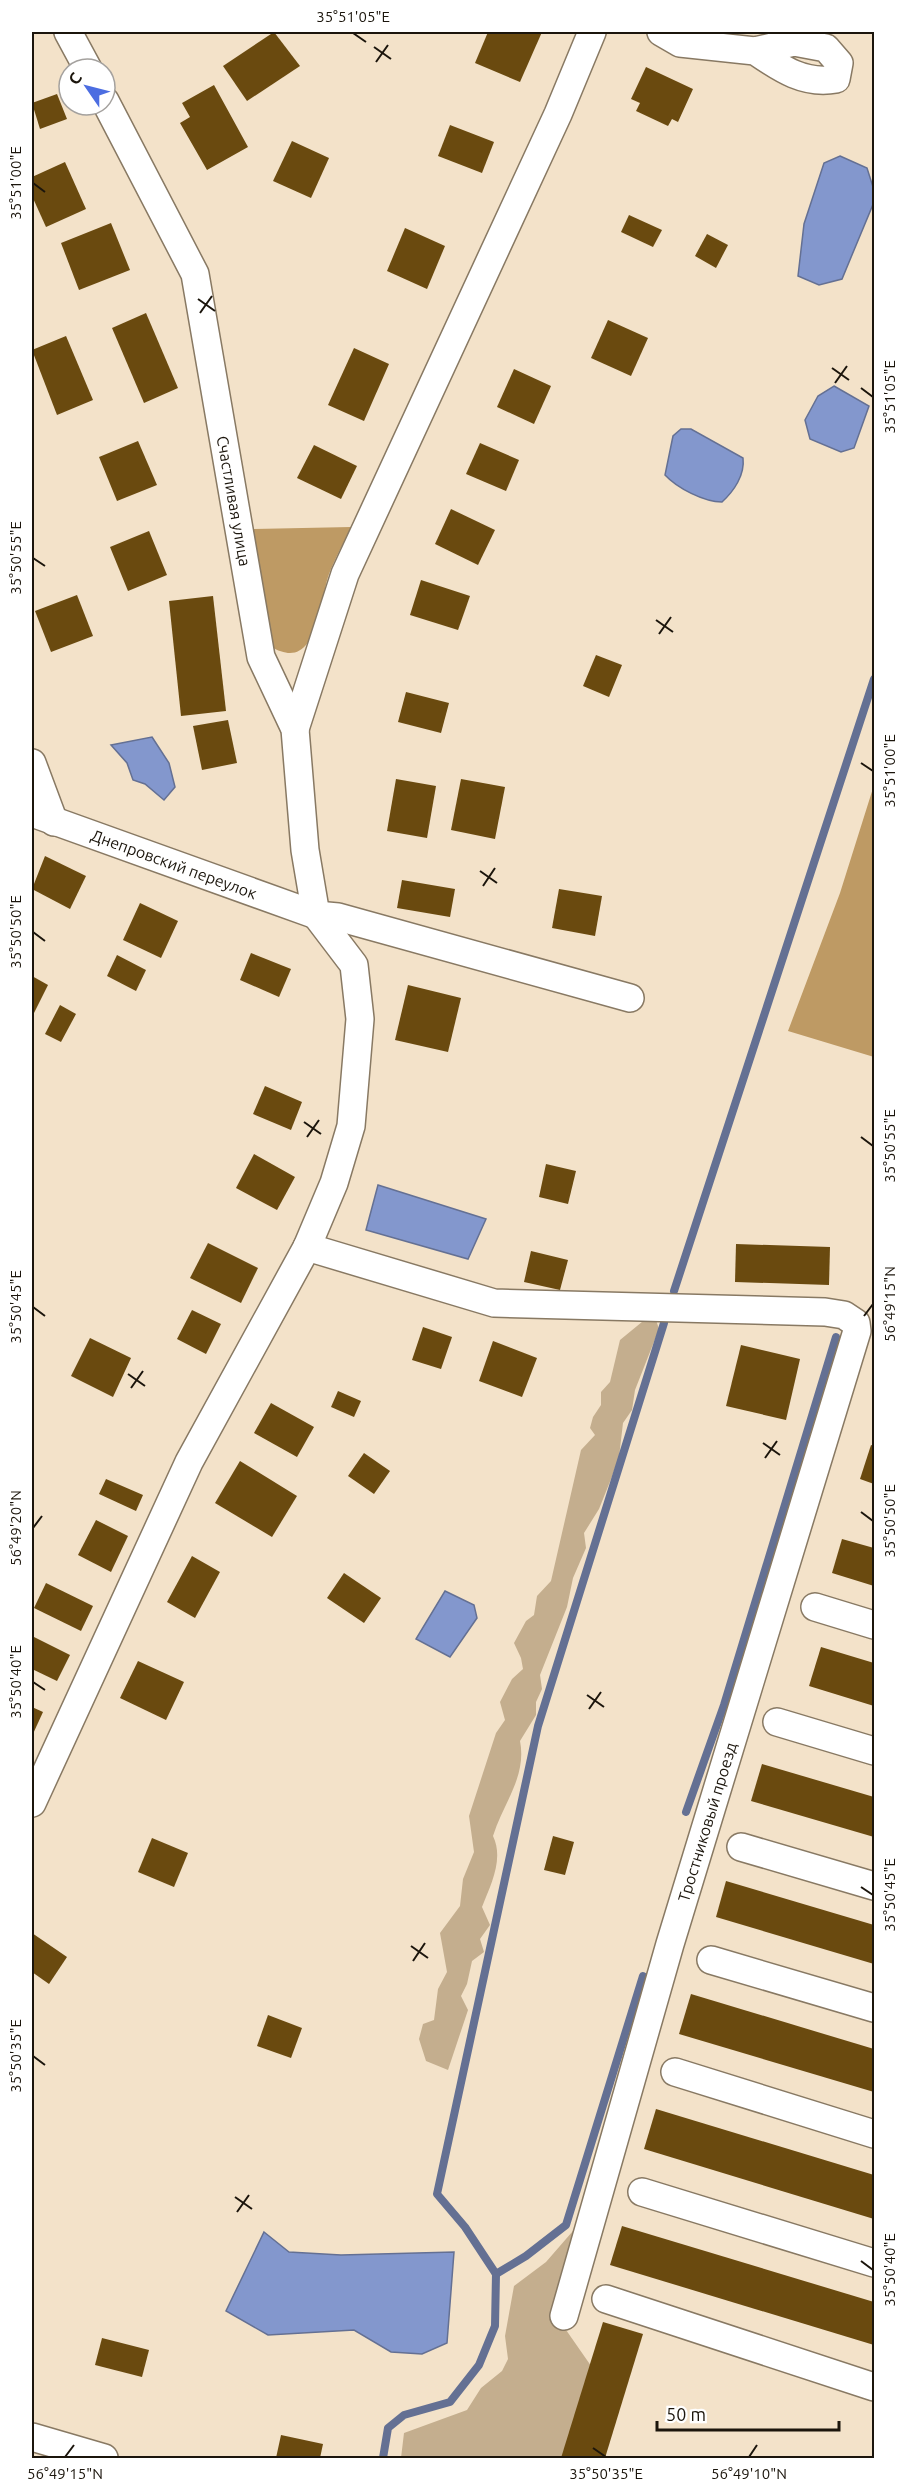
<svg xmlns="http://www.w3.org/2000/svg" width="906" height="2490" font-family="Ubuntu,sans-serif">
	<style>
		.green { fill: #c4ae8e }
		.forest { fill: #be9a64 }
		.water { fill: #8397cd; stroke: #647093; stroke-width: 1.5 }
		.lines { fill: none; stroke-linecap: round; stroke-linejoin: round }
		.stream { stroke: #647093; stroke-width: 8 }
		.building { fill: #6a4a0f }
		.minor-casing { stroke: #887963; stroke-width: 30 }
		.minor { stroke: #fff; stroke-width: 27 }
		.ticks { fill: none; stroke: #1b150c; stroke-width: 2 }
		.labels { text-anchor: middle; dominant-baseline: central; stroke-width: 6; stroke-linejoin: round; paint-order: stroke }
		.street-label { font-size: 16px; fill: #1b150c; stroke: #fff }
		.neatline { fill: none; stroke: #1b150c; stroke-width: 2 }
		.ticks-label { font-size: 15px; text-anchor: middle; fill: #1b150c }
	</style>
	<rect width="100%" height="100%" fill="#f3e2c9"/>
	<!-- green -->
	<g class="green">
		<path d="M648,1317L656,1320L659,1329L635,1390L632,1410L623,1423L619,1457L611,1479L599,1509L584,1533L586,1548L573,1578L567,1607L540,1675L542,1689L536,1702V1715L520,1741C527,1777 503,1803 493,1836C504,1859 491,1884 482,1907L490,1925L480,1939L484,1952L472,1961L467,1984L461,1996L468,2010L448,2070L426,2061L419,2039L423,2024L434,2020L438,1989L447,1972L440,1933L460,1906L463,1879L474,1852L469,1816L496,1733L505,1720L500,1702L512,1679L523,1669L521,1658L514,1643L526,1621L534,1615L537,1596L551,1581L581,1450L595,1435L590,1428L593,1417L601,1405V1392L610,1382L620,1340Z"/>
		<polygon points="579,2224 557,2317 612,2396 597,2458 401,2458 404,2433 467,2410 481,2388 502,2371 508,2359 505,2336 514,2286 546,2262"/>
	</g>
	<!-- forest -->
	<g class="forest">
		<path d="M351,527C344,543 335,558 329,574C319,602 318,676 270,646L247,541L254,529Z"/>
		<polygon points="874,785 874,1057 788,1031 840,893"/>
	</g>
	<!-- water -->
	<g class="water">
		<polygon points="840,156 867,168 874,190 874,202 842,279 819,285 798,276 804,224 824,163"/>
		<polygon points="834,386 869,406 854,448 841,452 810,439 805,420 818,396"/>
		<path d="M681,429H691L743,458C745,475 734,491 722,502C704,502 677,488 665,475L673,436Z"/>
		<polygon points="152,737 169,763 175,787 164,800 145,784 133,780 127,763 111,745"/>
		<polygon points="378,1185 486,1219 468,1259 366,1230"/>
		<polygon points="445,1591 474,1605 477,1618 450,1657 416,1639"/>
		<polygon points="264,2232 289,2252 341,2255 454,2252 447,2343 422,2354 391,2352 354,2330 268,2335 226,2311"/>
	</g>
	<g class="lines">
		<!-- stream -->
		<g class="stream">
			<polyline points="674,1291 874,679"/>
			<polyline points="686,1812 724,1705 836,1337"/>
			<polyline points="496,2274 526,2256 566,2225 643,1976"/>
			<polyline points="383,2458 388,2428 404,2415 450,2402 479,2365 495,2326 496,2274 465,2227 437,2194 538,1726 664,1323"/>
		</g>
	</g>
	<!-- building -->
	<g class="building">
		<polygon points="274,32 300,66 247,101 223,66"/>
		<polygon points="488,32 542,32 520,82 475,63"/>
		<polygon points="646,67 693,89 678,122 672,119 668,126 636,111 640,103 631,99"/>
		<polygon points="214,85 248,147 207,170 180,123 190,117 182,103"/>
		<polygon points="57,94 67,119 40,129 32,103"/>
		<polygon points="450,125 494,142 482,173 438,156"/>
		<polygon points="292,141 329,158 311,198 273,181"/>
		<polygon points="65,162 86,209 46,227 32,196 32,177"/>
		<polygon points="629,215 662,230 653,247 621,232"/>
		<polygon points="111,223 130,270 79,290 61,243"/>
		<polygon points="405,228 445,246 427,289 387,271"/>
		<polygon points="707,234 728,245 716,268 695,256"/>
		<polygon points="146,313 178,388 144,403 112,328"/>
		<polygon points="608,320 648,338 631,376 591,358"/>
		<polygon points="66,336 93,400 57,415 32,350"/>
		<polygon points="354,348 389,364 364,421 328,405"/>
		<polygon points="514,369 551,386 534,424 497,407"/>
		<polygon points="138,441 157,485 117,501 99,457"/>
		<polygon points="480,443 519,460 506,491 466,474"/>
		<polygon points="314,445 357,466 341,499 297,478"/>
		<polygon points="451,509 495,530 478,565 435,544"/>
		<polygon points="149,531 167,575 128,591 110,547"/>
		<polygon points="421,580 470,596 458,630 410,615"/>
		<polygon points="77,595 93,636 51,652 35,611"/>
		<polygon points="213,596 226,711 181,716 169,601"/>
		<polygon points="596,655 622,665 609,697 583,686"/>
		<polygon points="406,692 449,703 441,733 398,722"/>
		<polygon points="228,720 237,763 202,770 193,726"/>
		<polygon points="396,779 436,786 427,838 387,831"/>
		<polygon points="461,779 505,787 495,839 451,830"/>
		<polygon points="45,856 86,876 70,909 32,889"/>
		<polygon points="402,880 455,889 450,917 397,908"/>
		<polygon points="559,889 602,896 595,936 552,928"/>
		<polygon points="140,903 178,921 161,958 123,940"/>
		<polygon points="251,953 291,969 279,997 240,980"/>
		<polygon points="117,955 146,970 136,991 107,976"/>
		<polygon points="32,976 48,985 32,1017"/>
		<polygon points="408,985 461,998 448,1052 395,1040"/>
		<polygon points="60,1005 76,1014 61,1042 45,1034"/>
		<polygon points="265,1086 302,1102 291,1130 253,1114"/>
		<polygon points="254,1154 295,1177 277,1210 236,1188"/>
		<polygon points="546,1164 576,1171 568,1204 539,1197"/>
		<polygon points="208,1243 258,1268 241,1303 190,1278"/>
		<polygon points="736,1244 830,1247 829,1285 735,1282"/>
		<polygon points="531,1251 568,1260 560,1290 524,1282"/>
		<polygon points="192,1310 221,1324 206,1354 177,1339"/>
		<polygon points="423,1327 452,1337 441,1369 412,1360"/>
		<polygon points="90,1338 131,1358 113,1397 71,1376"/>
		<polygon points="493,1341 537,1358 522,1397 479,1381"/>
		<polygon points="741,1345 800,1359 786,1420 726,1406"/>
		<polygon points="338,1391 361,1401 354,1417 331,1407"/>
		<polygon points="271,1403 314,1427 297,1457 254,1433"/>
		<polygon points="871,1445 874,1446 874,1484 860,1479"/>
		<polygon points="364,1453 390,1471 374,1494 348,1476"/>
		<polygon points="240,1461 297,1496 272,1537 215,1503"/>
		<polygon points="106,1479 143,1495 136,1511 99,1494"/>
		<polygon points="96,1520 128,1536 111,1572 78,1555"/>
		<polygon points="842,1539 874,1548 874,1586 832,1573"/>
		<polygon points="192,1556 220,1572 195,1618 167,1602"/>
		<polygon points="344,1573 381,1598 364,1623 327,1598"/>
		<polygon points="46,1583 93,1606 81,1631 34,1608"/>
		<polygon points="32,1636 70,1655 57,1681 32,1669"/>
		<polygon points="821,1647 874,1663 874,1706 809,1686"/>
		<polygon points="138,1661 184,1682 166,1720 120,1698"/>
		<polygon points="32,1707 43,1712 32,1736"/>
		<polygon points="762,1764 874,1797 874,1837 751,1801"/>
		<polygon points="553,1836 574,1842 565,1875 544,1870"/>
		<polygon points="152,1838 188,1853 174,1887 138,1872"/>
		<polygon points="726,1881 874,1925 874,1964 716,1917"/>
		<polygon points="32,1933 67,1957 49,1984 32,1972"/>
		<polygon points="691,1994 874,2049 874,2092 679,2034"/>
		<polygon points="268,2015 302,2028 291,2058 257,2046"/>
		<polygon points="656,2109 874,2175 874,2219 644,2149"/>
		<polygon points="622,2226 874,2302 874,2345 610,2265"/>
		<polygon points="603,2322 643,2334 605,2458 561,2458"/>
		<polygon points="102,2338 149,2350 142,2377 95,2365"/>
		<polygon points="281,2435 323,2444 320,2458 276,2458"/>
	</g>
	<g class="lines">
		<!-- minor casing -->
		<g class="minor-casing">
			<g id="minor">
				<polyline points="68,32 88,69"/>
				<path d="M661,32L680,43L755,51L794,42L826,48L839,63L836,79C804,85 780,68 755,51"/>
				<polyline points="295,729 345,574 558,114 592,32"/>
				<polyline points="32,763 54,822"/>
				<polyline points="32,813 316,915 338,917 630,998"/>
				<polyline points="307,1247 494,1303 825,1312 844,1315 856,1323 857,1331 670,1944 564,2316"/>
				<polyline points="815,1607 874,1625"/>
				<polyline points="777,1722 874,1751"/>
				<polyline points="32,1803 189,1462 307,1247 334,1183 351,1126 360,1019 354,965 316,915 305,850 295,729 261,657 195,274 105,101"/>
				<polyline points="741,1847 874,1886"/>
				<polyline points="711,1960 874,2008"/>
				<polyline points="675,2072 874,2134"/>
				<polyline points="642,2192 874,2263"/>
				<polyline points="606,2299 874,2387"/>
				<polyline points="32,2437 104,2458"/>
			</g>
		</g>
		<!-- minor -->
		<use href="#minor" class="minor"/>
	</g>
	<!-- ticks -->
	<path class="ticks" d="M353,33L366,42M374,47L391,59M376,62L388,45M33,183L45,192M198,299L215,311M200,313L212,296M832,368L849,380M835,383L847,366M861,388L873,397M33,558L45,566M656,620L673,632M659,634L671,617M861,763L873,771M480,871L497,883M483,886L495,868M33,932L45,941M304,1122L321,1134M307,1137L319,1120M861,1137L873,1146M33,1307L45,1316M864,1316L873,1304M128,1374L145,1386M131,1388L143,1371M763,1443L780,1455M765,1458L777,1441M861,1512L873,1521M33,1528L42,1516M33,1682L45,1690M587,1695L604,1707M589,1709L601,1692M861,1887L873,1895M411,1946L428,1958M413,1961L425,1943M33,2056L45,2065M235,2197L252,2209M237,2212L249,2195M861,2261L873,2270M593,2448L606,2457M65,2457L74,2445M749,2457L757,2445"/>
	<g class="labels">
		<!-- street labels -->
		<g class="street-label">
			<text transform="translate(234 501) rotate(80)">Счастливая улица</text>
			<text transform="translate(174 864) rotate(20)">Днепровский переулок</text>
			<text transform="translate(707 1822) rotate(-73)">Тростниковый проезд</text>
		</g>
	</g>
	<!-- border -->
	<rect width="906" height="2490" fill="none" stroke="#ffffff" stroke-width="66"/>
	<!-- north arrow -->
	<g transform="translate(87 87) rotate(305)"><circle r="28" fill="#ffffff" stroke="#a4a19e" stroke-width="1.5"/>
	<path d="M0-4.5L10 22L0 15L-10 22Z" fill="#4c6de1"/>
	<text y="-9" font-size="16" font-weight="bold" text-anchor="middle" fill="#1b150c">С</text>
	</g>
	<!-- scale -->
	<path d="M657 2421v9h182v-9" fill="none" stroke="#1b150c" stroke-width="3"/>
	<text x="666" y="2421" font-size="18" fill="#1b150c" stroke="#ffffff" stroke-width="4.5" paint-order="stroke">50 m</text>
	<rect x="33" y="33" width="840" height="2424" class="neatline"/>
	<g class="ticks-label">
		<text x="353" y="22">35°51'05"E</text>
		<text transform="translate(16 183) rotate(-90)" y="5">35°51'00"E</text>
		<text transform="translate(890 397) rotate(-90)" y="5">35°51'05"E</text>
		<text transform="translate(16 558) rotate(-90)" y="5">35°50'55"E</text>
		<text transform="translate(890 771) rotate(-90)" y="5">35°51'00"E</text>
		<text transform="translate(16 932) rotate(-90)" y="5">35°50'50"E</text>
		<text transform="translate(890 1146) rotate(-90)" y="5">35°50'55"E</text>
		<text transform="translate(890 1304) rotate(-90)" y="5">56°49'15"N</text>
		<text transform="translate(16 1307) rotate(-90)" y="5">35°50'45"E</text>
		<text transform="translate(890 1521) rotate(-90)" y="5">35°50'50"E</text>
		<text transform="translate(16 1528) rotate(-90)" y="5">56°49'20"N</text>
		<text transform="translate(16 1682) rotate(-90)" y="5">35°50'40"E</text>
		<text transform="translate(890 1895) rotate(-90)" y="5">35°50'45"E</text>
		<text transform="translate(16 2056) rotate(-90)" y="5">35°50'35"E</text>
		<text transform="translate(890 2270) rotate(-90)" y="5">35°50'40"E</text>
		<text x="65" y="2479">56°49'15"N</text>
		<text x="606" y="2479">35°50'35"E</text>
		<text x="749" y="2479">56°49'10"N</text>
	</g>
</svg>
